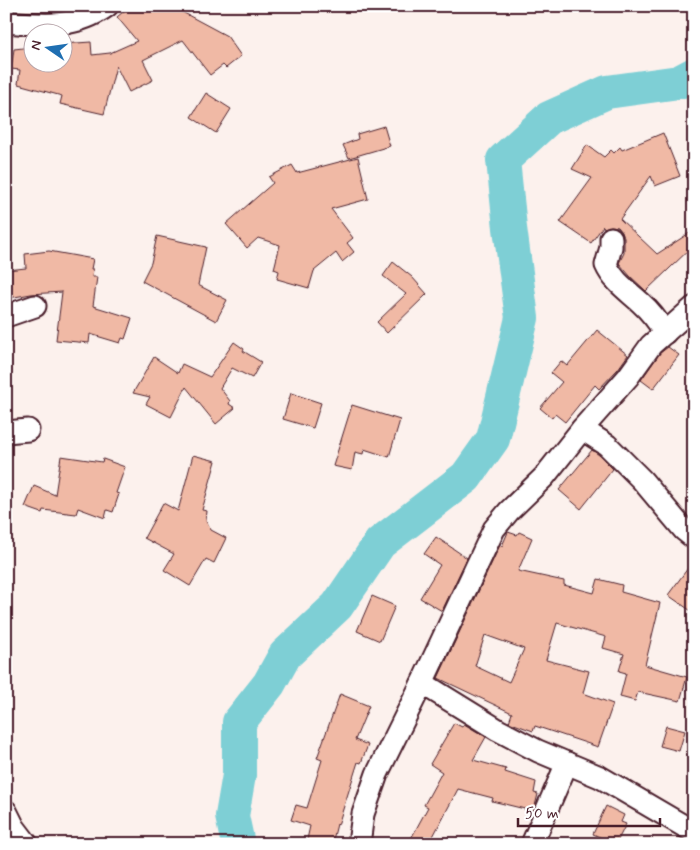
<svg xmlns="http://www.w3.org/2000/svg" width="700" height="850" font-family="Mynerve,sans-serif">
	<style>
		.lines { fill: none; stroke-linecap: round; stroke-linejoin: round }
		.river { stroke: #7ecfd5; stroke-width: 34 }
		.building { fill: #f0b9a5; stroke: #4a1f2b; fill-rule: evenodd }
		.minor-casing { stroke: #4a1f2b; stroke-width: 25 }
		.minor { stroke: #fff; stroke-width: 21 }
	</style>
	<rect width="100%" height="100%" fill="#fcf1ed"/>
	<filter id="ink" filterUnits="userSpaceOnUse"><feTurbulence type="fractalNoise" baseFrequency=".02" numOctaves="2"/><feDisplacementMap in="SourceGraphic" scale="10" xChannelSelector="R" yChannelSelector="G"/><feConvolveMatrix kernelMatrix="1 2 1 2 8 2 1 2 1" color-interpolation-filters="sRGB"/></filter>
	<g filter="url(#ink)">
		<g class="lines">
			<!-- river -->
			<polyline class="river" points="238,844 232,816 239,775 239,722 269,684 285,655 337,606 380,543 466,477 493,439 522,318 510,228 503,160 549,118 607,92 679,82 694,74"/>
		</g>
		<!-- building -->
		<g class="building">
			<polygon points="130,6 171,6 227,36 241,56 226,68 223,65 210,75 183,40 143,60 153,80 129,92 116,66 104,114 60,104 62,96 18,84 20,70 11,69 14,49 32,47 32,62 62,62 62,44 91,42 92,55 110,53 137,41 117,17"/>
			<polygon points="206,93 231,109 216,133 191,117"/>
			<polygon points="384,126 390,146 349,158 343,145 358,139 357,134"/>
			<polygon points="663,133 680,176 655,186 651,176 620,219 657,254 694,230 694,245 646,291 630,276 619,263 624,253 624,238 622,232 618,227 611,226 604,228 603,226 591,243 560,222 592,178 572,169 587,145 604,157 611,150 614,153 620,147 622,150"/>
			<polygon points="358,157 368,199 331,209 353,238 347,243 354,252 342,262 336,253 314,271 309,288 277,279 279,271 274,269 280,245 258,238 247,248 226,224 273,183 269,177 292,165 297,173"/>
			<polygon points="157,236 206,247 198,285 227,300 216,321 142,281 151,263"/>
			<polygon points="49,251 93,259 91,269 93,269 92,277 97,277 93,306 132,318 125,339 122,338 120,343 90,334 89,343 56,340 62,292 31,294 9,298 7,270 26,268 25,254"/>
			<polygon points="393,262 412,277 427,294 387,333 377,322 406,294 383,276"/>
			<polygon points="597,330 628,355 618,369 599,389 595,385 565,422 555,414 552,418 540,408 562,382 551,373 561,361 567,366"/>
			<polygon points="234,342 244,349 243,351 261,362 252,378 232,368 220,388 230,401 229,404 235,408 216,424 186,387 171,417 146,404 150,397 133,393 154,357 178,373 182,364 210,377"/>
			<polygon points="668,347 679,355 653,389 641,380 660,353"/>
			<polygon points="291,393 321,403 313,428 283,419"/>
			<polygon points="352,405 400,420 389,457 364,449 363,454 355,452 352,470 333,466"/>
			<polygon points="592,450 599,455 613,469 581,509 559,490"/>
			<polygon points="193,455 216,461 202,510 207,511 206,520 211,530 226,538 214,563 206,559 190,586 164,570 174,554 144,538 163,503 178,511"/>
			<polygon points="61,456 102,462 103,459 125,467 116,493 119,494 113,512 107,510 105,518 78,508 76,514 43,510 42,513 25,507 34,486 55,495"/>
			<path d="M508,532L517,535L519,532L532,538L518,571L564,581V585L594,593L598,579L622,585L621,592L660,603L645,665L687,677L680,701L638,692L635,701L620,697L626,673L619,671L624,654L603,648L606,637L557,623L546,660L589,671L583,693L613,704L598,747L535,726L533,731L514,724L509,722L512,713L438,678L500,545L502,546ZM485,635L524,649L509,682L475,666Z"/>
			<polygon points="436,537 467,558 442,611 420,598 440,565 424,554"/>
			<polygon points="694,560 694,613 668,595"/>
			<polygon points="372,596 395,606 380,641 357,631"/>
			<polygon points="340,694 369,706 355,740 368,745 361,763 358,762 338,825 337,824 332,844 306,844 310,826 291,820 296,805 307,808 322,760 317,758"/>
			<polygon points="454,723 462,727 464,724 486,737 473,760 506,769 505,772 536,782 534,793 538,794 535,806 533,811 492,801 493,798 458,789 429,844 408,844 428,807 424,805 442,772 430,764"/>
			<polygon points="666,726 685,731 679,751 660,746"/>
			<polygon points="606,806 624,815 621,822 626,824 616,844 593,834"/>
		</g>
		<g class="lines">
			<!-- minor casing -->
			<g class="minor-casing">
				<g id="minor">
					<path d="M6,22C43,25 75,29 107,6"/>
					<path d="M611,238V247L606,265C613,281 628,291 640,302C650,311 658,321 665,333"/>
					<polyline points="6,316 35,306"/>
					<polyline points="582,429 607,445 642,480 684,530 694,538"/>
					<polyline points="6,432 28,430"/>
					<polyline points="422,683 498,730 538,751 600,777 694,832"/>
					<polyline points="6,811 14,827 27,844"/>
					<polyline points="359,844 363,814 377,774 422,683 494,529 509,511 544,477 582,429 628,377 651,345 694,307"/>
					<polyline points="532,844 567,763"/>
				</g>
			</g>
			<!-- minor -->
			<use href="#minor" class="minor"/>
		</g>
	</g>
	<!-- margin -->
	<rect width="700" height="850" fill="none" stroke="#fff" stroke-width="25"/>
	<rect x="12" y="12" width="675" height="825" fill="none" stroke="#4a1f2b" stroke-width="2" filter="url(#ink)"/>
	<!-- north arrow -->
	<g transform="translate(48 48) rotate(283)"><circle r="24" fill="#ffffff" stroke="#b7a5aa"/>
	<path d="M0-4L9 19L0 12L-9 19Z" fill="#1f6fb2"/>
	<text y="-8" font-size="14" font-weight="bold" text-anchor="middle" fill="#4a1f2b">N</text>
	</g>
	<!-- scale -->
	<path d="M518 818v8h142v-8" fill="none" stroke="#4a1f2b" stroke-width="2.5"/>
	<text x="525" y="818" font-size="15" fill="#4a1f2b" stroke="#ffffff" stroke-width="4" paint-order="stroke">50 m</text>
</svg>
